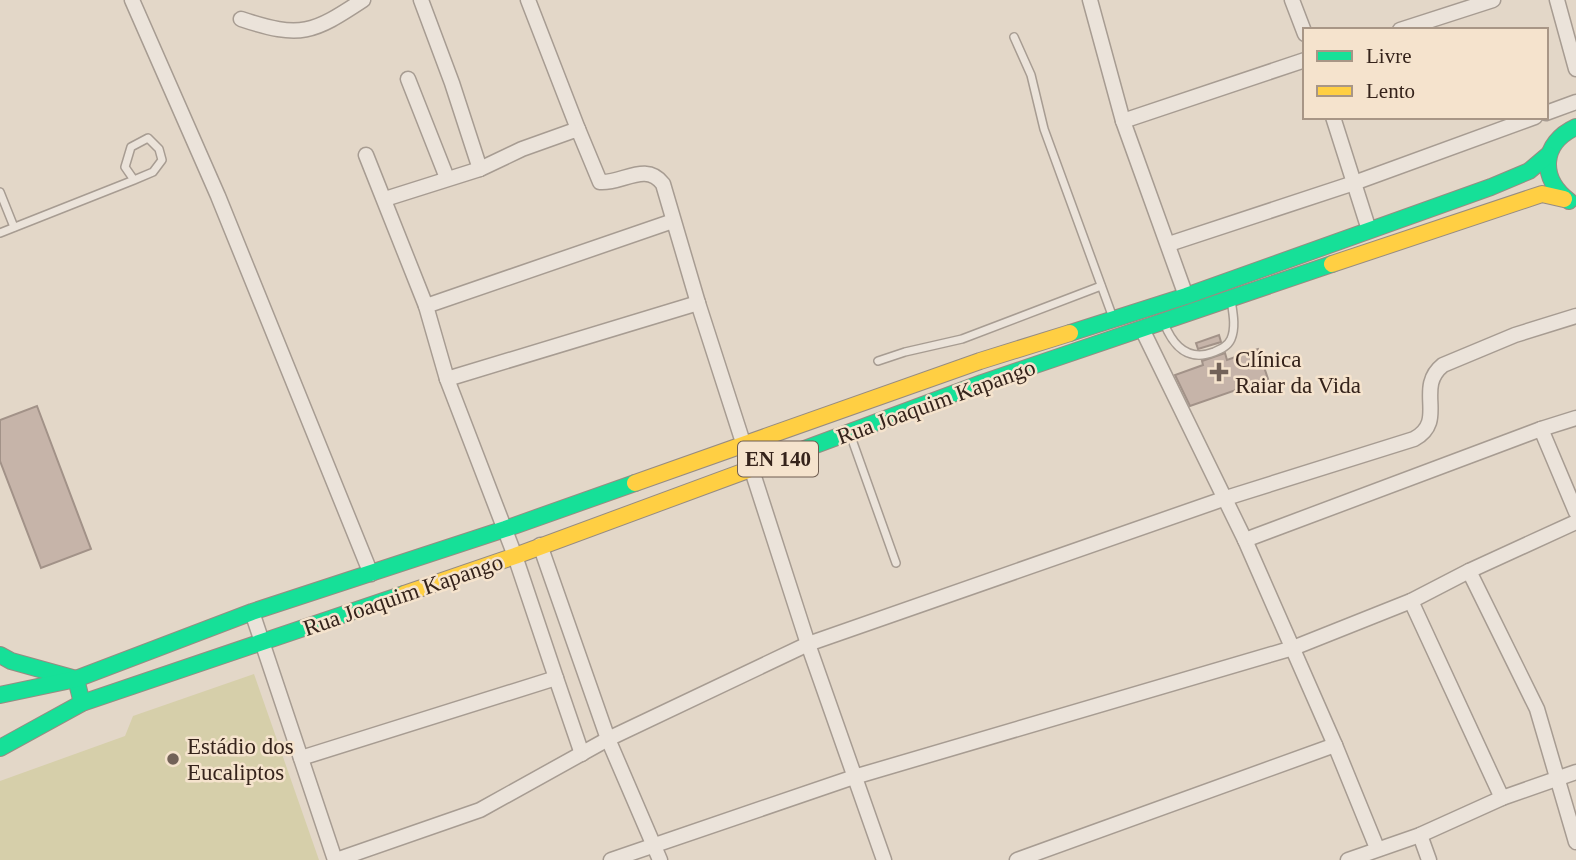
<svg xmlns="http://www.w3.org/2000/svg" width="1576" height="860" font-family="'Times New Roman',serif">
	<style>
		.green { fill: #d6cfaa }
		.building { fill: #c6b4a9; stroke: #a29288; stroke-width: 2 }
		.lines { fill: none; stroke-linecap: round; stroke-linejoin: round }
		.lane-casing { stroke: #a79c92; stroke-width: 10 }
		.street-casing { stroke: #a79c92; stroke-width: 17 }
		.fast-casing { stroke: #978c82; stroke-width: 18 }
		.slow-casing { stroke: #978c82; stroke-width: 18 }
		.lane { stroke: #ebe3da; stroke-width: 7 }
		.street { stroke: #ebe3da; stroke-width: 14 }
		.fast { stroke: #16e098; stroke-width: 16 }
		.slow { stroke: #ffcf43; stroke-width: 16 }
		.poi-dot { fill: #726258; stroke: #f5e3cd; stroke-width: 2.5 }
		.labels { text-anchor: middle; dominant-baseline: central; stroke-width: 5; stroke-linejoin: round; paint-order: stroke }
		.shield { fill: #f5e3cd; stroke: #6f5d50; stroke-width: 2 }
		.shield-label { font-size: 21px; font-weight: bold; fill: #35231b }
		.poi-label { font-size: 23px; fill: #35231b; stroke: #f5e3cd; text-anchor: start }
		.street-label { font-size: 23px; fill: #35231b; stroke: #f5e3cd }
	</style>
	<rect width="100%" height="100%" fill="#e3d7c8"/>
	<!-- green -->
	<polygon class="green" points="254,674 319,860 0,860 0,781 125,736 133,716"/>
	<!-- building -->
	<g class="building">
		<polygon points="1219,335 1221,342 1198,349 1196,343"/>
		<polygon points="1258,349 1268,379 1190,406 1175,375 1203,365 1202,361 1225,353 1227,360"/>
		<polygon points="37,406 91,549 41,568 0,461 0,420"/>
	</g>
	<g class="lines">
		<!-- lane casing -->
		<g class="lane-casing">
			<g id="lane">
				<polyline points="1014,37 1031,75 1044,129 1112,315"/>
				<polyline points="0,192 14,227"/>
				<polyline points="0,233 134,180 153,172 162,160 159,149 148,138 131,147 125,167 134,180"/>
				<path d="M1164,323C1173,346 1188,362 1214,352C1221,349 1228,346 1231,339C1236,327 1233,313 1231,300"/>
				<polyline points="878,361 905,352 962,339 1101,286"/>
				<polyline points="850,434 896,563"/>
			</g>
		</g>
		<!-- street casing -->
		<g class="street-casing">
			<g id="street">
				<polyline points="132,0 218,196 371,574"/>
				<polyline points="421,0 452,83 480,169"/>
				<polyline points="528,0 578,129"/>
				<polyline points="1090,0 1123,121 1186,296"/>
				<polyline points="1292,0 1305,34"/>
				<polyline points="1557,0 1576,69"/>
				<path d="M241,19C301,39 313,33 363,0"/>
				<polyline points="1400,30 1493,0"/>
				<polyline points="408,79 447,178"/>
				<polyline points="1546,113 1576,102"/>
				<polyline points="1333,117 1369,230"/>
				<polyline points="1123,121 1305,60"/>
				<path d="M385,199L480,169L522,149L578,129L600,182C622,184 646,161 663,184L698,303L808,644L884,860"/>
				<polyline points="1169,244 1354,183 1535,117"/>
				<polyline points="426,306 673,221"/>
				<polyline points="1142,329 1245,540 1335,745 1377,848"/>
				<polyline points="447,379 698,303"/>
				<polyline points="1541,429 1576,512"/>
				<polyline points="1245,540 1541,429 1576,418"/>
				<polyline points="540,545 608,739 660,860"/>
				<polyline points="1469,571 1537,709 1576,842"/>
				<polyline points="1411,601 1502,798"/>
				<polyline points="252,612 335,860"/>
				<polyline points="556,678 582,754"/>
				<polyline points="301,758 556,678 515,556 447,379 426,306 366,155"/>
				<polyline points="1420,835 1429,860"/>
				<path d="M336,860L480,810L608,739L808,644L1226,498L1414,439C1448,421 1414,388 1443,365L1515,335L1576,316"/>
				<polyline points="611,860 854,777 1293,648 1411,601 1469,571 1576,522"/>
				<polyline points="1017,860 1335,745"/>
				<polyline points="1348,860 1420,835 1502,798 1576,772"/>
			</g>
		</g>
		<!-- fast casing -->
		<g class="fast-casing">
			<g id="fast">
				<path d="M1569,201C1539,178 1541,143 1576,127"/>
				<polyline points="1070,333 1186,296 1491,187 1529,171 1548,155"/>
				<polyline points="775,460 982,383 1332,264"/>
				<polyline points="0,655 11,661 76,679 82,703"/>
				<polyline points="0,695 76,679 252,612 505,529 635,483"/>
				<polyline points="0,748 82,703 404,594"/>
			</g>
		</g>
		<!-- slow casing -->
		<g class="slow-casing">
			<g id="slow">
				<polyline points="1332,264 1542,194 1564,199"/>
				<polyline points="635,483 980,361 1070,333"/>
				<polyline points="404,594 515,556 775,460"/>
			</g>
		</g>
		<!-- lane -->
		<use href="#lane" class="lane"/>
		<!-- street -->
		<use href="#street" class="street"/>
		<!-- fast -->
		<use href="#fast" class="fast"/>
		<!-- slow -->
		<use href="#slow" class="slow"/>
	</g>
	<!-- markers -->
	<g class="poi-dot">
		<path d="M1215.5 361.5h7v7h7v7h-7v7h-7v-7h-7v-7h7z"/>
		<circle cx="173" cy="759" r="7"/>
	</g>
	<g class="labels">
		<!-- shield labels -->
		<rect class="shield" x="738" y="441.5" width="80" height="35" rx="5"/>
		<g class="shield-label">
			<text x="778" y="459">EN 140</text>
		</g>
		<!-- poi labels -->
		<g class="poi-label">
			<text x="1235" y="359">Clínica<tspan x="1235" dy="26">Raiar da Vida</tspan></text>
			<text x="187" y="746">Estádio dos<tspan x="187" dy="26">Eucaliptos</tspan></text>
		</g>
		<!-- street labels -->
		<g class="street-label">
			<text transform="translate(936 402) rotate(-20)">Rua Joaquim Kapango</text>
			<text transform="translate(403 595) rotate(-19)">Rua Joaquim Kapango</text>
		</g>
	</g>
	<!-- legend -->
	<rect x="1303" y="28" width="245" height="91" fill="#f5e3cd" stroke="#a89686" stroke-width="2"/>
	<rect x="1317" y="51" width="35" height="10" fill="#16e098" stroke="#a89686" stroke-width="2"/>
	<text x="1366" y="63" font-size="21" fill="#35231b">Livre</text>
	<rect x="1317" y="86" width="35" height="10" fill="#ffcf43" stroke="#a89686" stroke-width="2"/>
	<text x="1366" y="98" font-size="21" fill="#35231b">Lento</text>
</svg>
